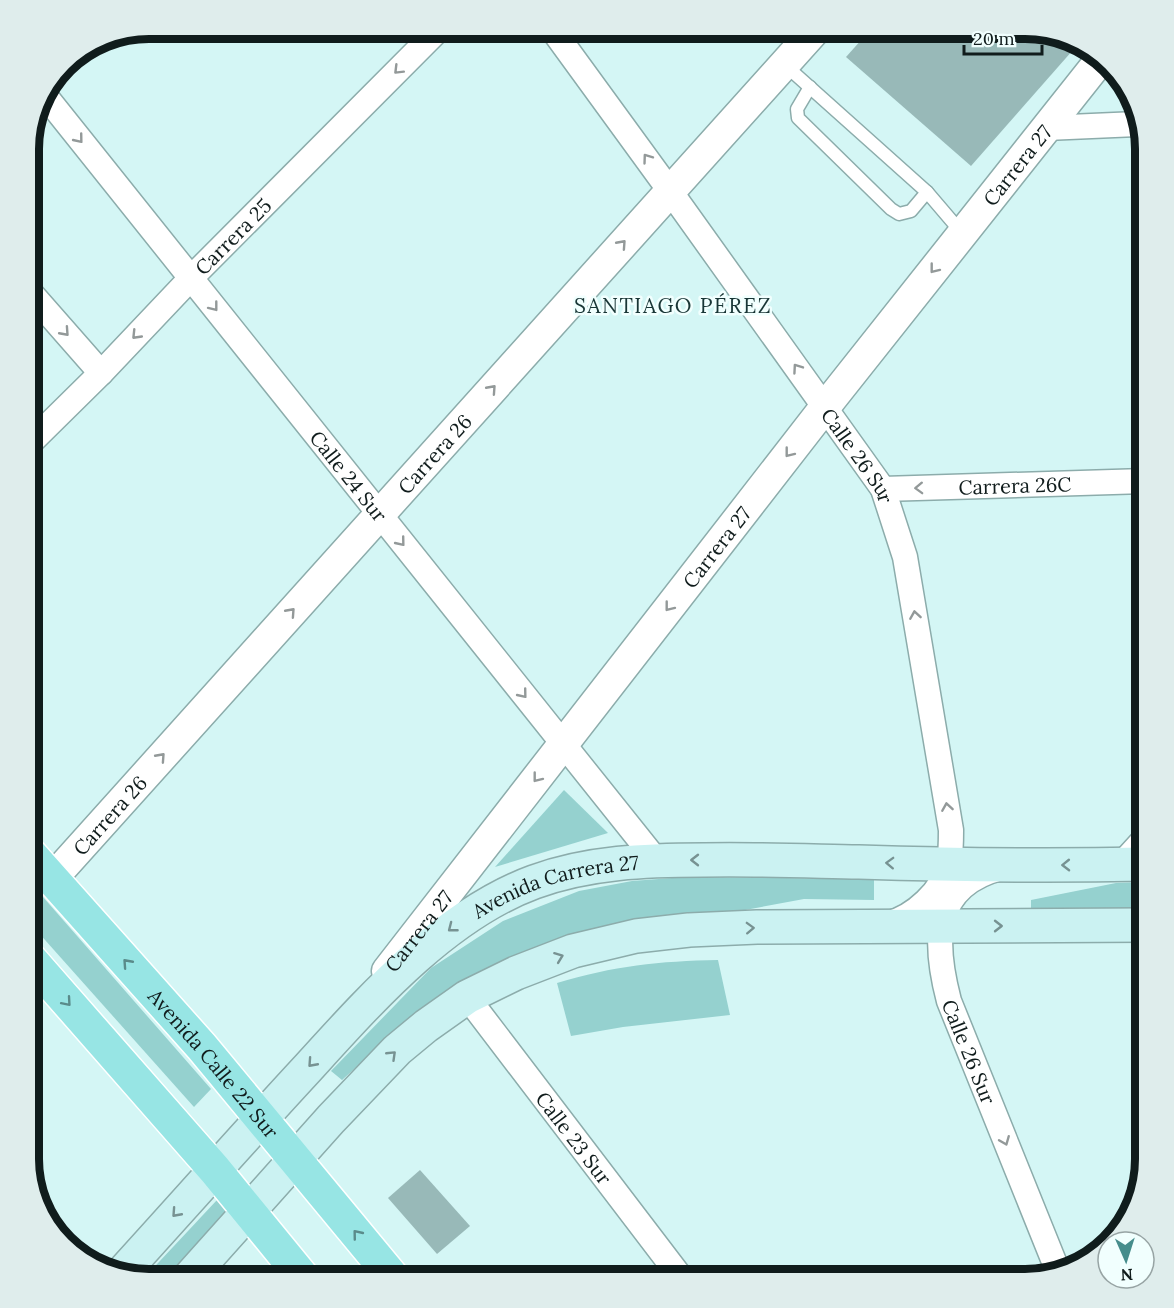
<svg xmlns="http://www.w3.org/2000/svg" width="1174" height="1308" font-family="Lora,serif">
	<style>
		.green { fill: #95d1cf }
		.building { fill: #98b9b8 }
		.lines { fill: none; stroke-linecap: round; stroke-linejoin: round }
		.service-casing { stroke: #8cacab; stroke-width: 15 }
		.minor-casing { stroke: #8cacab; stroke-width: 27 }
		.tertiary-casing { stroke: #8cacab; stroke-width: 33 }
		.secondary-casing { stroke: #8cacab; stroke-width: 36 }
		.primary-casing { stroke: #fff; stroke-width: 36 }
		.service { stroke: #fff; stroke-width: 12 }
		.minor { stroke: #fff; stroke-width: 24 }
		.tertiary { stroke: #fff; stroke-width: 30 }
		.secondary { stroke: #cbf2f2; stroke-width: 33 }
		.primary { stroke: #97e5e4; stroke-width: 33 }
		.oneway { stroke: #939999 }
		.oneway2 { stroke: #779292 }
		.oneway3 { stroke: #5a8b8a }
		.labels { text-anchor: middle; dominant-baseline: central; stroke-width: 5; stroke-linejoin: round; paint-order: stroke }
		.street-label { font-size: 20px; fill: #101c1c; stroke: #f1fffe }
		.neighbourhood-label { font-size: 21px; letter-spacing: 1.5px; fill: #193636; stroke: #f1fffe }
		.rim { fill: none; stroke: #101c1c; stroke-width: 8 }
	</style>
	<rect width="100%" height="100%" fill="#d4f6f5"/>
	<!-- green -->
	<g class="green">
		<polygon points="564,790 608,833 495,867"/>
		<polygon points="685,877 874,879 874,900 804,899 729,913 673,914 611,924 549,943 383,1043 342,1080 331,1071 431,968 503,921 579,891 632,881"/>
		<polygon points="29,881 211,1089 194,1107 29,922"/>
		<polygon points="1145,882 1145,910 1031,912 1031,900 1116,883"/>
		<path d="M718,960L730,1015L623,1027L571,1036L557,983C613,966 660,961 718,960Z"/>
		<polygon points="217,1200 227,1212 164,1279 144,1278"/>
	</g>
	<!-- building -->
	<g class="building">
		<polygon points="871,29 1033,29 1080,42 971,166 846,57"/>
		<polygon points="420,1170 470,1226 437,1254 388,1198"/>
	</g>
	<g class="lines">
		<!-- service casing -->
		<g class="service-casing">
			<g id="service">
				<polyline points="785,65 927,192 962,233"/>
				<polyline points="810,87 797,109 798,118 891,209 899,214 911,211 927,192"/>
				<polyline points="1118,859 1139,836 1145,815"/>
			</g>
		</g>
		<!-- minor casing -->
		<g class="minor-casing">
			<g id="minor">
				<path id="s1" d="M552,29L670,191L883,489L905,557L951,830C951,841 951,852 949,863C943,891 914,917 887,924"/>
				<path id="s2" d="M43,93L656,860"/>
				<polyline points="1046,128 1137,124"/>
				<polyline points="29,291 101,373"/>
				<path id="s3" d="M29,444L101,373L191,278L439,29"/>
				<path id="s4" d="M883,489L1145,481"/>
				<path id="s5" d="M1001,868C930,886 934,944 949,1001L1057,1269"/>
				<path id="s6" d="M467,997L682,1279"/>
			</g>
		</g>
		<!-- tertiary casing -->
		<g class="tertiary-casing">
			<g id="tertiary">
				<path id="s7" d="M52,879L816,29"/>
				<path id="s8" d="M387,971L825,407L1101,59"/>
			</g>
		</g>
		<!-- secondary casing -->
		<g class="secondary-casing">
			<g id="secondary">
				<path id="s9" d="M122,1273C183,1206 244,1137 306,1070C369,1001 444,915 534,882C588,862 647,860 704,860C756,859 808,861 859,862C955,865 1050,866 1145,864"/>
				<polyline points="188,1279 331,1119 397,1050 426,1026 467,997 516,973 573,951 636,936 689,930 757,927 1145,925"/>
			</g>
		</g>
		<!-- primary casing -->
		<g class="primary-casing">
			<g id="primary">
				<path id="s10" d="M29,853L202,1047L394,1279"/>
				<polyline points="29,958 215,1170 304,1279"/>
			</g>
		</g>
		<!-- service -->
		<use href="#service" class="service"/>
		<!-- minor -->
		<use href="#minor" class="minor"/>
		<!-- tertiary -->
		<use href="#tertiary" class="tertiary"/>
		<!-- secondary -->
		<use href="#secondary" class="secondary"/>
		<!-- primary -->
		<use href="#primary" class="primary"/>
	</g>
	<!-- one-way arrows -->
	<defs><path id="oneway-chevron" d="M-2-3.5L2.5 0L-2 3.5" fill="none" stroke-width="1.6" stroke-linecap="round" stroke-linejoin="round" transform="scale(1.5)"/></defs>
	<g class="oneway">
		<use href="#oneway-chevron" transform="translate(398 70) rotate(135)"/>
		<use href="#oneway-chevron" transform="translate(79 139) rotate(51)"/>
		<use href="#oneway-chevron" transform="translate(647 158) rotate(-126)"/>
		<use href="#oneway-chevron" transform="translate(622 244) rotate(-48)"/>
		<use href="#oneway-chevron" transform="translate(934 269) rotate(128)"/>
		<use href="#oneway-chevron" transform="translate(214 307) rotate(52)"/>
		<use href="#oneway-chevron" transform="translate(65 332) rotate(48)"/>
		<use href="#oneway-chevron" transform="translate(136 335) rotate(134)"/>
		<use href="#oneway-chevron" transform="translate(797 368) rotate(-125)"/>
		<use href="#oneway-chevron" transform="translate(492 389) rotate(-48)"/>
		<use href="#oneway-chevron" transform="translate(789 453) rotate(128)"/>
		<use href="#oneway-chevron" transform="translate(919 488) rotate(178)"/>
		<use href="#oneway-chevron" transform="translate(401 542) rotate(51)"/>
		<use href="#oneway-chevron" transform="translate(669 607) rotate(128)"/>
		<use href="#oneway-chevron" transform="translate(291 612) rotate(-48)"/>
		<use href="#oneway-chevron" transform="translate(915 615) rotate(-99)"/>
		<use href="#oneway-chevron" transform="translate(523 694) rotate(51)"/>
		<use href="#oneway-chevron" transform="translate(161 757) rotate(-48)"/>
		<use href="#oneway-chevron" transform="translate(537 778) rotate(128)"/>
		<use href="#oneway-chevron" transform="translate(947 807) rotate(-99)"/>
		<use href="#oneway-chevron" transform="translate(1005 1141) rotate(68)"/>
	</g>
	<g class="oneway2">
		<use href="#oneway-chevron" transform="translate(695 860) rotate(180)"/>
		<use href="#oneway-chevron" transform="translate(890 863) rotate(-178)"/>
		<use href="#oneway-chevron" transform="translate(1066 865) rotate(179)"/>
		<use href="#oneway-chevron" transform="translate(998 926)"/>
		<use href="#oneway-chevron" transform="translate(452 928) rotate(142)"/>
		<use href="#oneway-chevron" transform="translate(750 928) rotate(-2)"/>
		<use href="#oneway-chevron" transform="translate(559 957) rotate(-21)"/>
		<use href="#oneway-chevron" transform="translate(392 1055) rotate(-44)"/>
		<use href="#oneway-chevron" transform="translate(312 1063) rotate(132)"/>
		<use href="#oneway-chevron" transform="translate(176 1213) rotate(132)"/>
	</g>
	<g class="oneway3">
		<use href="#oneway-chevron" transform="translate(127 963) rotate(-132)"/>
		<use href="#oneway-chevron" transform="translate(67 1002) rotate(49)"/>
		<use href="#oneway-chevron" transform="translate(357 1234) rotate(-129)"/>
	</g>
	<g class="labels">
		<!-- street labels -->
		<g class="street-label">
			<text stroke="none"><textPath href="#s8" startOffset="1023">Carrera 27</textPath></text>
			<text stroke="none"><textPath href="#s3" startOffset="291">Carrera 25</textPath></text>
			<text stroke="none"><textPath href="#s7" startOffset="572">Carrera 26</textPath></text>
			<text stroke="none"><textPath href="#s1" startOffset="525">Calle 26 Sur</textPath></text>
			<text stroke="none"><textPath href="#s2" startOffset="490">Calle 24 Sur</textPath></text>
			<text stroke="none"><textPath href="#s4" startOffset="132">Carrera 26C</textPath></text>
			<text stroke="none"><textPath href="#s8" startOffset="537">Carrera 27</textPath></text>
			<text stroke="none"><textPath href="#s7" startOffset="86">Carrera 26</textPath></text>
			<text stroke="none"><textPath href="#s9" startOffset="592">Avenida Carrera 27</textPath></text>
			<text stroke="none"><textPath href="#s8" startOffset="51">Carrera 27</textPath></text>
			<text stroke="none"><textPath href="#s5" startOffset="219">Calle 26 Sur</textPath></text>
			<text stroke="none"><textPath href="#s10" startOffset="280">Avenida Calle 22 Sur</textPath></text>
			<text stroke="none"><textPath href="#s6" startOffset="177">Calle 23 Sur</textPath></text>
		</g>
		<!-- neighbourhood labels -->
		<g class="neighbourhood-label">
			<text x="673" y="305">SANTIAGO PÉREZ</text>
		</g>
	</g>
	<!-- crop -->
	<path d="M0 0H1174V1308H0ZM149 39H1025A110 110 0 0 1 1135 149V1159A110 110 0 0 1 1025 1269H149A110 110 0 0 1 39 1159V149A110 110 0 0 1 149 39Z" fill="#dfedec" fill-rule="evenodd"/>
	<path class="rim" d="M149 39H1025A110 110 0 0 1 1135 149V1159A110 110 0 0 1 1025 1269H149A110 110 0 0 1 39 1159V149A110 110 0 0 1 149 39Z"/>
	<!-- north arrow -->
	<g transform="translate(1126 1260) rotate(177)"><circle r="28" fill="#f1fffe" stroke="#97a4a4" stroke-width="1.5"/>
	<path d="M0-4.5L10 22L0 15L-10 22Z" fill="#458d8c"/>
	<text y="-9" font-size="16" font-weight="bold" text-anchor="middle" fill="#101c1c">N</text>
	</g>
	<!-- scale -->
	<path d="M964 45v9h78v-9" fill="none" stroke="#101c1c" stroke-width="3"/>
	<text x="973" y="45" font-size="18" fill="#101c1c" stroke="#f1fffe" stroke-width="4.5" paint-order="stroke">20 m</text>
</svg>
